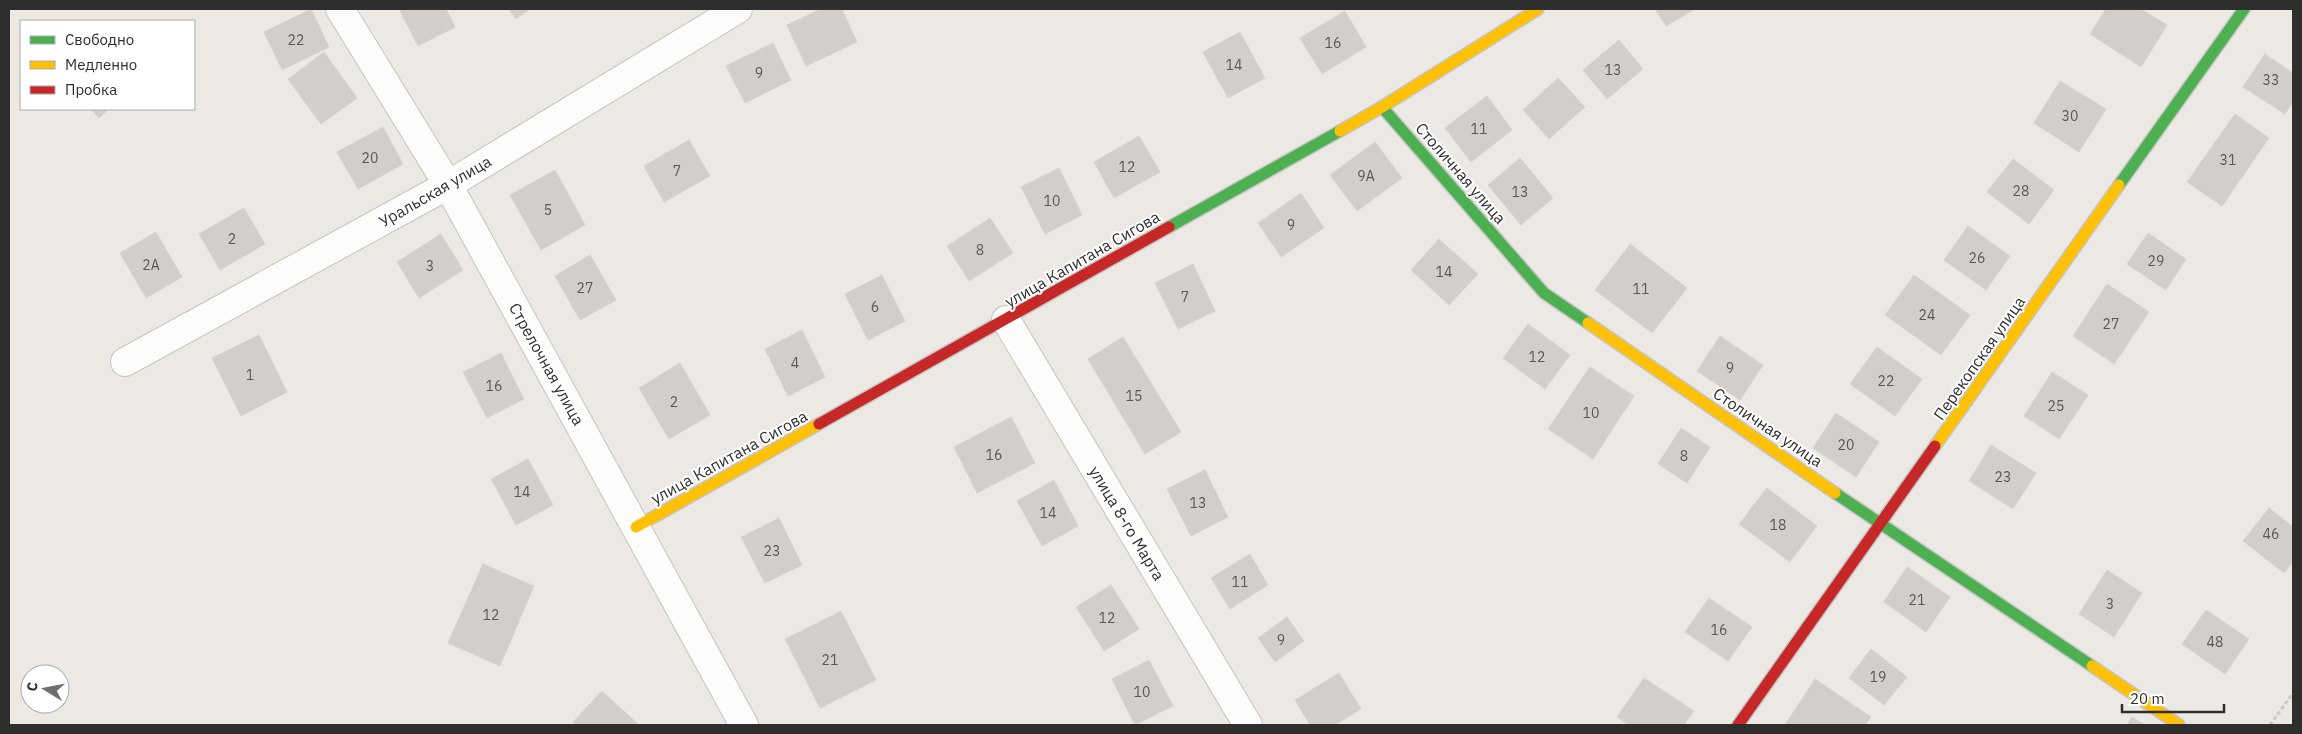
<svg xmlns="http://www.w3.org/2000/svg" width="2302" height="734" font-family="'IBM Plex Sans',sans-serif">
	<style>
		.building { fill: #d1cecb; stroke: #d7d4d0 }
		.lines { fill: none; stroke-linecap: round; stroke-linejoin: round }
		.street-casing { stroke: #c5c4c5; stroke-width: 30 }
		.fast-casing { stroke: #c5c4c5; stroke-width: 14 }
		.slow-casing { stroke: #c5c4c5; stroke-width: 14 }
		.jam-casing { stroke: #c5c4c5; stroke-width: 14 }
		.path { stroke: #c9c9c8; stroke-width: 3; stroke-dasharray: 4 2.5; stroke-linecap: butt }
		.street { stroke: #fcfcfb; stroke-width: 28 }
		.fast { stroke: #4caf50; stroke-width: 11 }
		.slow { stroke: #ffc107; stroke-width: 11 }
		.jam { stroke: #c62828; stroke-width: 11 }
		.labels { text-anchor: middle; dominant-baseline: central; stroke-width: 4; stroke-linejoin: round; paint-order: stroke }
		.number-label { font-size: 14px; fill: #585857 }
		.street-label { font-size: 16px; fill: #2e2e2e; stroke: #fff }
	</style>
	<rect width="100%" height="100%" fill="#ece8e4"/>
	<!-- building -->
	<g class="building">
		<polygon points="311,9 329,47 282,70 264,32"/>
		<polygon points="399,9 446,9 455,27 418,46"/>
		<polygon points="509,9 530,9 516,19"/>
		<polygon points="821,9 842,9 857,42 806,66 787,25"/>
		<polygon points="1655,9 1695,9 1666,26"/>
		<polygon points="2106,9 2141,9 2167,25 2141,67 2090,34"/>
		<polygon points="1345,11 1366,47 1322,74 1300,38"/>
		<polygon points="1240,32 1265,78 1228,98 1203,52"/>
		<polygon points="1619,40 1643,69 1607,99 1583,70"/>
		<polygon points="773,43 791,80 745,103 726,66"/>
		<polygon points="324,52 357,98 321,124 288,79"/>
		<polygon points="2265,54 2293,73 2293,101 2285,114 2243,87"/>
		<polygon points="1558,78 1585,107 1549,139 1523,110"/>
		<polygon points="2060,81 2106,109 2079,152 2034,123"/>
		<polygon points="1487,96 1512,130 1471,162 1445,128"/>
		<polygon points="91,109 109,109 99,118"/>
		<polygon points="2235,114 2269,138 2222,206 2187,182"/>
		<polygon points="383,127 403,164 358,189 337,152"/>
		<polygon points="1139,136 1160,172 1114,198 1094,162"/>
		<polygon points="689,140 710,176 664,202 644,166"/>
		<polygon points="1375,142 1402,178 1357,211 1330,175"/>
		<polygon points="1520,158 1553,198 1521,225 1488,185"/>
		<polygon points="2013,159 2054,190 2029,224 1987,192"/>
		<polygon points="1059,168 1082,215 1045,234 1021,187"/>
		<polygon points="555,170 585,225 541,250 510,195"/>
		<polygon points="1301,193 1324,228 1281,257 1258,223"/>
		<polygon points="244,208 265,244 220,270 199,234"/>
		<polygon points="990,218 1013,253 969,281 947,246"/>
		<polygon points="1968,226 2010,256 1986,290 1944,260"/>
		<polygon points="156,232 182,277 146,298 120,253"/>
		<polygon points="2148,233 2186,259 2166,290 2127,264"/>
		<polygon points="441,234 463,270 419,298 397,262"/>
		<polygon points="1439,239 1478,274 1449,305 1411,270"/>
		<polygon points="1630,244 1687,288 1652,333 1595,290"/>
		<polygon points="590,255 616,300 580,320 555,276"/>
		<polygon points="1193,264 1215,311 1178,329 1155,283"/>
		<polygon points="882,275 905,321 868,340 845,294"/>
		<polygon points="1914,275 1970,315 1941,355 1885,315"/>
		<polygon points="2107,284 2149,312 2114,364 2073,336"/>
		<polygon points="1528,324 1570,355 1545,389 1503,358"/>
		<polygon points="802,330 825,377 788,396 765,349"/>
		<polygon points="259,335 287,392 241,416 212,358"/>
		<polygon points="1720,336 1763,365 1740,400 1697,371"/>
		<polygon points="1123,337 1181,432 1145,454 1088,359"/>
		<polygon points="1877,347 1922,379 1895,416 1850,384"/>
		<polygon points="501,353 524,399 487,418 463,372"/>
		<polygon points="680,363 710,415 669,439 639,388"/>
		<polygon points="1590,367 1634,396 1593,459 1548,429"/>
		<polygon points="2052,372 2088,395 2059,439 2024,416"/>
		<polygon points="1836,413 1879,442 1856,477 1813,448"/>
		<polygon points="1011,417 1035,463 977,493 954,447"/>
		<polygon points="1681,428 1710,447 1687,483 1658,464"/>
		<polygon points="1991,445 2036,473 2013,509 1969,481"/>
		<polygon points="528,459 553,505 516,525 491,479"/>
		<polygon points="1205,470 1228,517 1191,536 1167,489"/>
		<polygon points="1054,480 1078,526 1042,546 1017,501"/>
		<polygon points="1767,488 1817,526 1790,562 1739,524"/>
		<polygon points="2269,508 2293,527 2293,562 2284,573 2243,541"/>
		<polygon points="779,518 802,565 765,583 741,537"/>
		<polygon points="1250,554 1268,585 1230,609 1211,578"/>
		<polygon points="483,564 534,586 500,666 448,643"/>
		<polygon points="1907,567 1950,597 1926,632 1884,602"/>
		<polygon points="2107,570 2142,593 2114,637 2079,614"/>
		<polygon points="1111,585 1139,629 1104,651 1076,607"/>
		<polygon points="1709,598 1752,627 1728,661 1685,632"/>
		<polygon points="2206,610 2249,639 2225,674 2182,644"/>
		<polygon points="841,611 876,680 820,708 785,639"/>
		<polygon points="1287,617 1304,641 1275,662 1258,638"/>
		<polygon points="1871,649 1907,677 1884,705 1849,678"/>
		<polygon points="1149,660 1173,706 1135,725 1112,679"/>
		<polygon points="1339,673 1361,709 1335,725 1310,725 1295,700"/>
		<polygon points="1644,678 1694,711 1684,725 1629,725 1617,717"/>
		<polygon points="1815,679 1871,717 1865,725 1785,725"/>
		<polygon points="602,691 639,725 577,725 573,722"/>
		<polygon points="2132,717 2145,725 2127,725"/>
	</g>
	<g class="lines">
		<!-- street casing -->
		<g class="street-casing">
			<g id="street">
				<polyline points="340,9 448,185 744,725"/>
				<polyline points="1006,320 1248,725"/>
				<polyline points="125,362 448,185 738,9"/>
			</g>
		</g>
		<!-- fast casing -->
		<g class="fast-casing">
			<g id="fast">
				<polyline points="1382,107 1544,293 1588,323"/>
				<polyline points="2119,185 2244,9"/>
				<polyline points="1169,227 1340,131"/>
				<polyline points="1835,493 2092,666"/>
			</g>
		</g>
		<!-- slow casing -->
		<g class="slow-casing">
			<g id="slow">
				<polyline points="1340,131 1382,107 1538,9"/>
				<polyline points="1588,323 1835,493"/>
				<polyline points="1935,446 2119,185"/>
				<polyline points="636,527 819,424"/>
				<polyline points="2092,666 2179,725"/>
			</g>
		</g>
		<!-- jam casing -->
		<g class="jam-casing">
			<g id="jam">
				<polyline points="819,424 1169,227"/>
				<polyline points="1738,725 1935,446"/>
			</g>
		</g>
		<!-- path -->
		<polyline class="path" points="2270,725 2293,693"/>
		<!-- street -->
		<use href="#street" class="street"/>
		<!-- fast -->
		<use href="#fast" class="fast"/>
		<!-- slow -->
		<use href="#slow" class="slow"/>
		<!-- jam -->
		<use href="#jam" class="jam"/>
	</g>
	<g class="labels">
		<!-- number labels -->
		<g class="number-label">
			<text x="296" y="40">22</text>
			<text x="1333" y="43">16</text>
			<text x="1234" y="65">14</text>
			<text x="1613" y="70">13</text>
			<text x="759" y="73">9</text>
			<text x="2271" y="80">33</text>
			<text x="2070" y="116">30</text>
			<text x="1479" y="129">11</text>
			<text x="370" y="158">20</text>
			<text x="2228" y="160">31</text>
			<text x="1127" y="167">12</text>
			<text x="677" y="171">7</text>
			<text x="1366" y="176">9А</text>
			<text x="2021" y="191">28</text>
			<text x="1520" y="192">13</text>
			<text x="1052" y="201">10</text>
			<text x="548" y="210">5</text>
			<text x="1291" y="225">9</text>
			<text x="232" y="239">2</text>
			<text x="980" y="250">8</text>
			<text x="1977" y="258">26</text>
			<text x="2156" y="261">29</text>
			<text x="151" y="265">2А</text>
			<text x="430" y="266">3</text>
			<text x="1444" y="272">14</text>
			<text x="585" y="288">27</text>
			<text x="1641" y="289">11</text>
			<text x="1185" y="297">7</text>
			<text x="875" y="307">6</text>
			<text x="1927" y="315">24</text>
			<text x="2111" y="324">27</text>
			<text x="1537" y="357">12</text>
			<text x="795" y="363">4</text>
			<text x="1730" y="368">9</text>
			<text x="250" y="375">1</text>
			<text x="1886" y="381">22</text>
			<text x="494" y="386">16</text>
			<text x="1134" y="396">15</text>
			<text x="674" y="402">2</text>
			<text x="2056" y="406">25</text>
			<text x="1591" y="413">10</text>
			<text x="1846" y="445">20</text>
			<text x="994" y="455">16</text>
			<text x="1684" y="456">8</text>
			<text x="2003" y="477">23</text>
			<text x="522" y="492">14</text>
			<text x="1198" y="503">13</text>
			<text x="1048" y="513">14</text>
			<text x="1778" y="525">18</text>
			<text x="2271" y="534">46</text>
			<text x="772" y="551">23</text>
			<text x="1240" y="582">11</text>
			<text x="1917" y="600">21</text>
			<text x="2110" y="604">3</text>
			<text x="491" y="615">12</text>
			<text x="1107" y="618">12</text>
			<text x="1719" y="630">16</text>
			<text x="1281" y="640">9</text>
			<text x="2215" y="642">48</text>
			<text x="830" y="660">21</text>
			<text x="1878" y="677">19</text>
			<text x="1142" y="692">10</text>
		</g>
		<!-- street labels -->
		<g class="street-label">
			<text transform="translate(1461 173) rotate(49)">Столичная улица</text>
			<text transform="translate(435 191) rotate(-30)">Уральская улица</text>
			<text transform="translate(1082 259) rotate(-30)">улица Капитана Сигова</text>
			<text transform="translate(1979 358) rotate(-55)">Перекопская улица</text>
			<text transform="translate(547 364) rotate(61)">Стрелочная улица</text>
			<text transform="translate(1768 427) rotate(34)">Столичная улица</text>
			<text transform="translate(729 457) rotate(-29)">улица Капитана Сигова</text>
			<text transform="translate(1127 523) rotate(59)">улица 8-го Марта</text>
		</g>
	</g>
	<!-- border -->
	<rect width="2302" height="734" fill="none" stroke="#2e2e2e" stroke-width="20"/>
	<!-- legend -->
	<rect x="20" y="20" width="175" height="90" fill="#ffffff" stroke="#ababab"/>
	<rect x="30" y="36" width="25" height="8" fill="#4caf50" stroke="#ababab"/>
	<text x="65" y="45" font-size="15" fill="#2e2e2e">Свободно</text>
	<rect x="30" y="61" width="25" height="8" fill="#ffc107" stroke="#ababab"/>
	<text x="65" y="70" font-size="15" fill="#2e2e2e">Медленно</text>
	<rect x="30" y="86" width="25" height="8" fill="#c62828" stroke="#ababab"/>
	<text x="65" y="95" font-size="15" fill="#2e2e2e">Пробка</text>
	<!-- north arrow -->
	<g transform="translate(45 689) rotate(280)"><circle r="24" fill="#ffffff" stroke="#ababab"/>
	<path d="M0-4L9 19L0 12L-9 19Z" fill="#706f6e"/>
	<text y="-8" font-size="14" font-weight="bold" text-anchor="middle" fill="#2e2e2e">С</text>
	</g>
	<!-- scale -->
	<path d="M2122 704v8h102v-8" fill="none" stroke="#2e2e2e" stroke-width="2.5"/>
	<text x="2130" y="704" font-size="15" fill="#2e2e2e" stroke="#ffffff" stroke-width="4" paint-order="stroke">20 m</text>
</svg>
